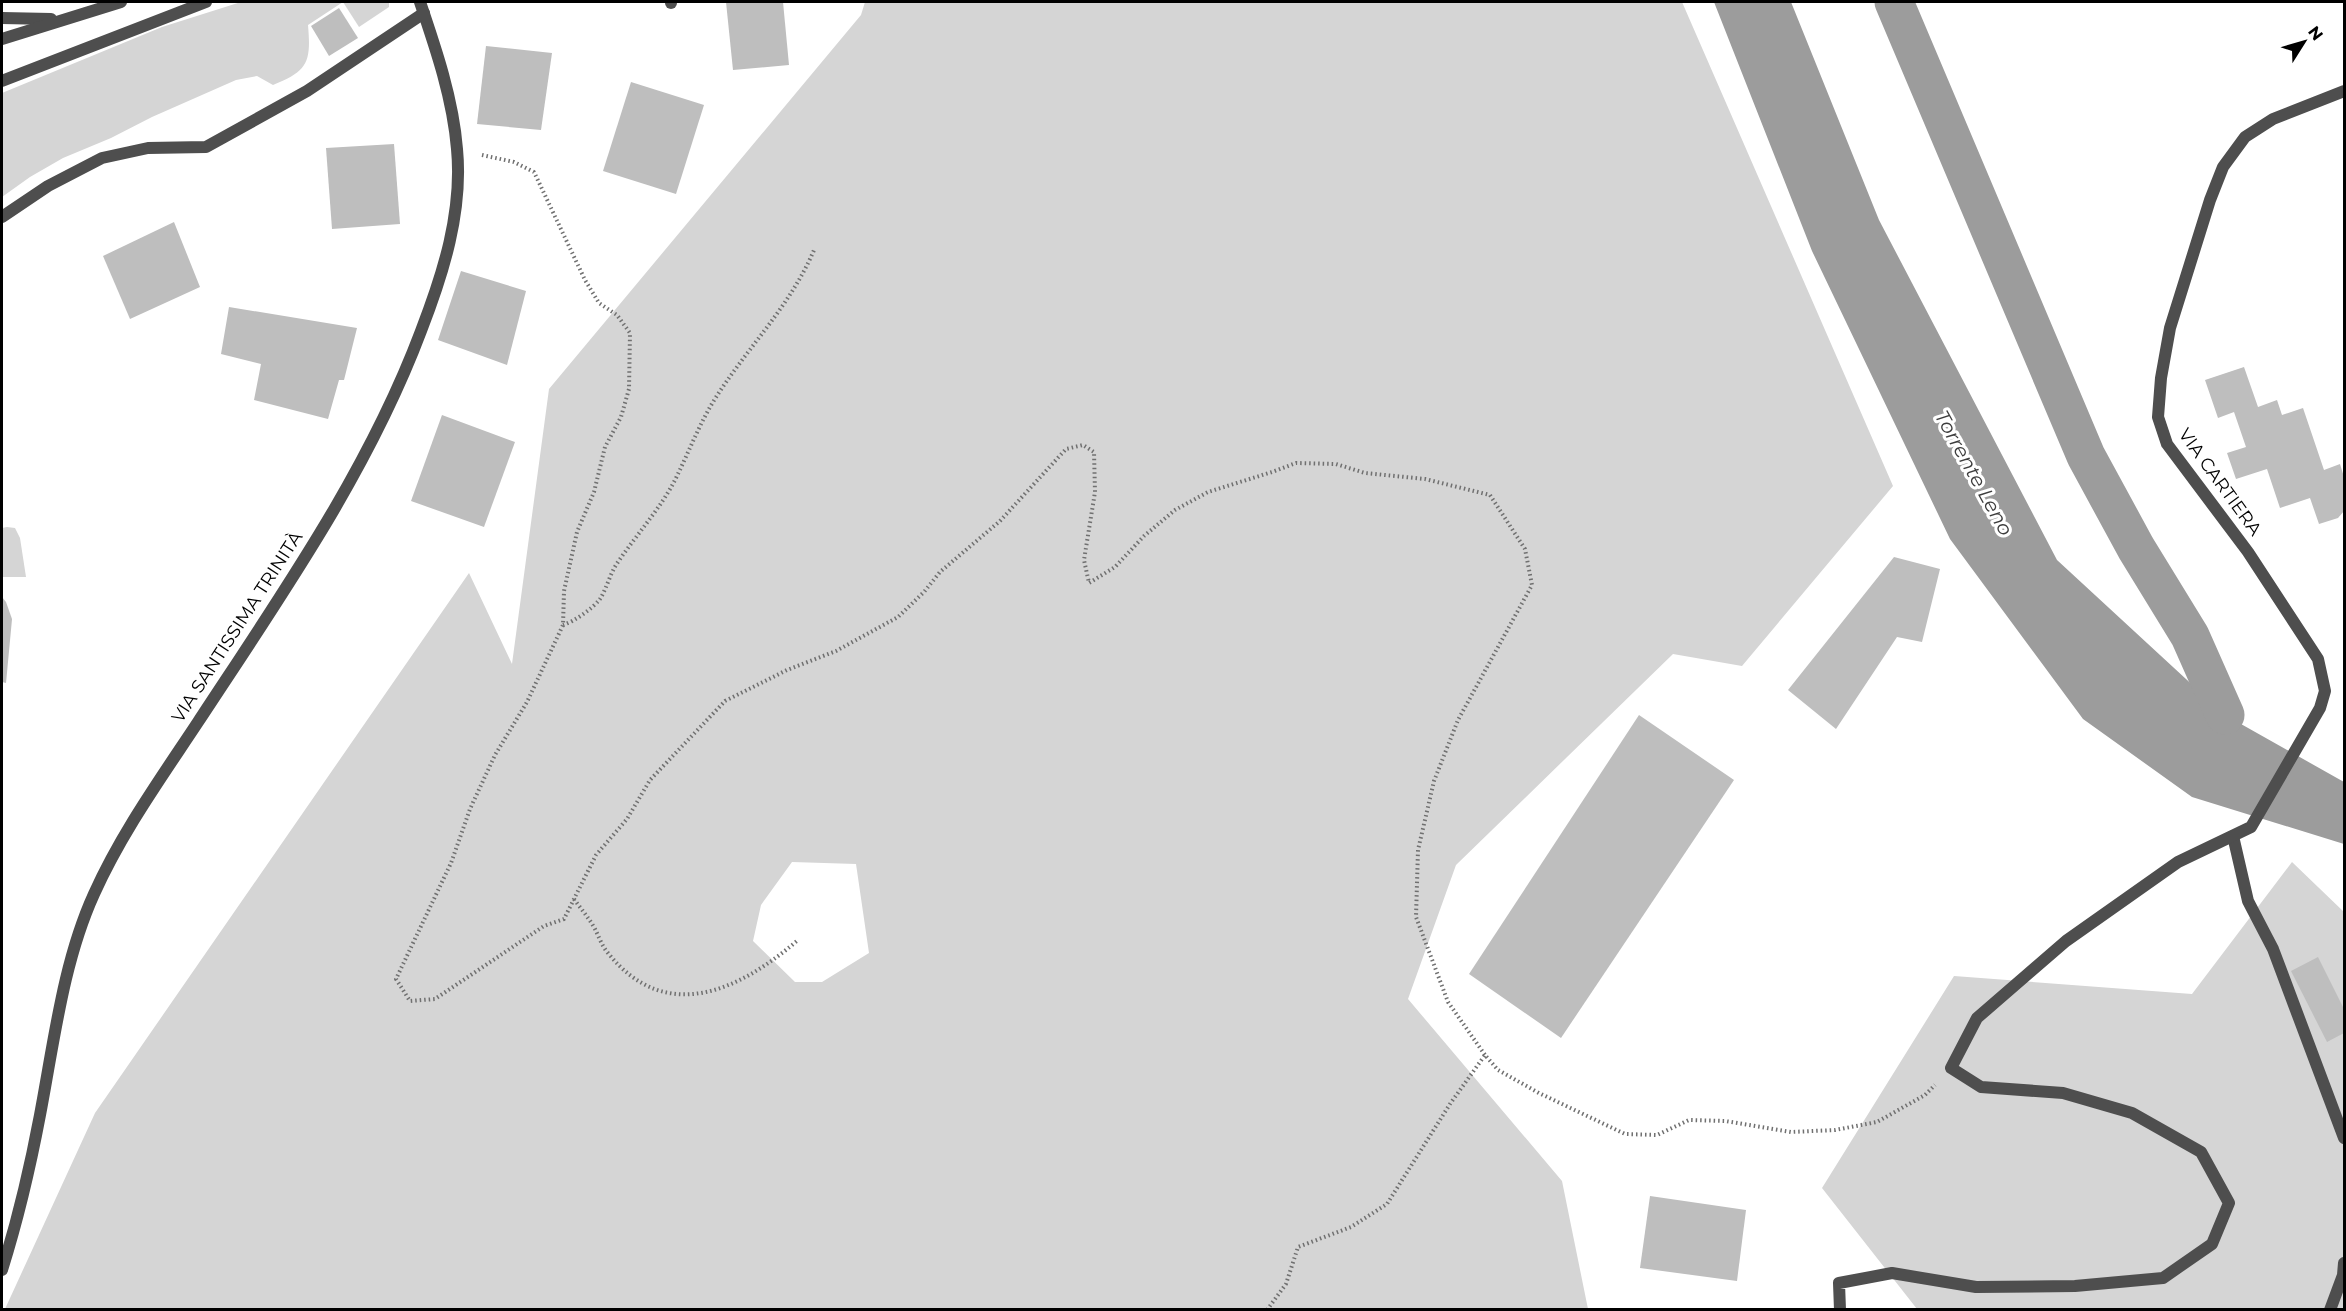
<svg xmlns="http://www.w3.org/2000/svg" width="2346" height="1311" font-family="Montserrat,sans-serif">
	<style>
		.green { fill: #d5d5d5; fill-rule: evenodd }
		.water { fill: #9c9c9c }
		.lines { fill: none; stroke-linecap: round; stroke-linejoin: round }
		.canal { stroke: #9c9c9c; stroke-width: 39 }
		.building { fill: #bebebe }
		.path { stroke: #707070; stroke-width: 4; stroke-dasharray: 1.5 3; stroke-linecap: butt }
		.lane { stroke: #4e4e4e; stroke-width: 12 }
		.street { stroke: #4e4e4e; stroke-width: 12 }
		.labels { text-anchor: middle; dominant-baseline: central; stroke-width: 6; stroke-linejoin: round; paint-order: stroke }
		.street-label { font-size: 18px; fill: #000; stroke: #fff }
		.water-label { font-size: 20px; font-style: italic; fill: #3d3d3d; stroke: #fff }
	</style>
	<rect width="100%" height="100%" fill="#fff"/>
	<!-- green -->
	<g class="green">
		<path d="M241,2H343L308,25C311,61 309,71 273,85L257,76L236,80L152,117L111,138L63,158L30,177L2,197V93L162,27Z"/>
		<polygon points="343,2 389,2 389,7 359,27"/>
		<path d="M865,2H1682L1893,486L1742,666L1673,654L1456,865L1408,999L1562,1181L1588,1309H5L95,1113L469,573L512,664L549,389L861,15ZM792,862L856,864L869,953L822,982H795L753,941L761,905Z"/>
		<polygon points="7,527 15,528 20,538 26,577 2,577 2,528"/>
		<polygon points="2292,862 2344,912 2344,1309 1917,1309 1822,1188 1954,976 2192,994"/>
	</g>
	<!-- water -->
	<polygon class="water" points="1714,2 1791,2 1879,220 2057,560 2225,715 2344,782 2344,844 2192,797 2083,719 1950,539 1812,251"/>
	<g class="lines">
		<!-- canal -->
		<polyline class="canal" points="1894,2 2086,456 2136,548 2190,636 2225,715"/>
	</g>
	<!-- building -->
	<g class="building">
		<polygon points="726,2 783,2 789,65 733,70"/>
		<polygon points="339,8 358,38 329,56 311,26"/>
		<polygon points="486,46 552,53 541,130 477,124"/>
		<polygon points="631,82 704,105 676,194 603,171"/>
		<polygon points="394,144 400,224 332,229 326,148"/>
		<polygon points="174,222 200,287 130,319 103,256"/>
		<polygon points="461,271 526,291 507,365 438,340"/>
		<polygon points="229,307 357,328 344,380 339,380 328,419 254,400 261,364 221,354"/>
		<polygon points="2244,367 2258,407 2277,400 2282,415 2303,408 2324,470 2340,464 2344,477 2344,511 2338,518 2319,524 2310,498 2280,508 2267,469 2236,479 2227,453 2246,447 2234,412 2218,418 2205,380"/>
		<polygon points="442,415 515,442 484,527 411,501"/>
		<polygon points="1894,557 1940,569 1922,642 1897,637 1836,729 1788,690"/>
		<polygon points="2,597 6,602 12,619 6,683 2,682"/>
		<polygon points="1639,715 1734,780 1561,1038 1469,974"/>
		<polygon points="2318,957 2344,1009 2344,1033 2327,1042 2291,971"/>
		<polygon points="1650,1196 1746,1210 1737,1281 1640,1268"/>
	</g>
	<g class="lines">
		<!-- path -->
		<g class="path">
			<polyline points="482,155 514,162 534,172 585,280 599,303 617,315 630,333 629,389 621,417 605,447 594,492 577,532 564,591 563,625 527,702 495,755 470,809 451,863 396,979 410,1001 435,999 544,926 564,919 596,855 627,819 650,780 725,701 787,670 836,651 898,617 924,592 940,572 1000,521 1066,449 1083,445 1094,452 1095,492 1084,560 1089,583 1115,567 1144,536 1175,510 1208,492 1272,472 1296,463 1336,464 1365,473 1425,479 1490,495 1525,549 1532,585 1458,720 1434,781 1418,850 1416,917 1448,1002 1485,1055"/>
			<path d="M563,625C575,621 592,609 600,599C607,588 610,573 618,562C637,534 660,509 675,480C688,454 698,427 713,402C745,350 790,307 814,250"/>
			<path d="M574,899C581,909 589,918 595,929C599,937 602,946 608,953C666,1026 740,990 798,940"/>
			<polyline points="1267,1310 1286,1284 1298,1247 1351,1227 1387,1204 1450,1104 1485,1055 1498,1070 1539,1093 1625,1134 1657,1135 1689,1120 1725,1121 1791,1132 1835,1130 1877,1122 1925,1095 1935,1085"/>
		</g>
		<!-- lane -->
		<g class="lane">
			<polyline points="2233,836 2248,901 2273,949 2344,1138"/>
			<polyline points="2330,1310 2343,1275 2344,1263"/>
		</g>
		<!-- street -->
		<g class="street">
			<polyline points="671,2 671,3"/>
			<polyline points="2,18 51,19"/>
			<polyline points="2,39 121,2"/>
			<polyline points="2,81 206,2"/>
			<polyline points="2,217 48,186 102,158 148,148 206,147 307,91 424,13"/>
			<path d="M2,1270C18,1219 30,1168 40,1115C54,1042 63,962 94,894C122,832 161,778 198,722C280,597 368,472 421,331C443,274 463,212 457,149C453,99 436,49 420,2"/>
			<polyline points="1840,1310 1839,1283 1892,1273 1976,1287 2075,1286 2163,1278 2212,1244 2229,1203 2201,1152 2132,1113 2063,1093 1981,1087 1951,1068 1977,1018 2066,941 2178,862 2251,827 2320,708 2325,691 2318,659 2248,552 2167,444 2158,417 2161,378 2170,328 2210,200 2223,167 2245,137 2273,119 2344,91"/>
		</g>
	</g>
	<g class="labels">
		<!-- street labels -->
		<g class="street-label">
			<text transform="translate(2220 482) rotate(54)">VIA CARTIERA</text>
			<text transform="translate(237 627) rotate(-57)">VIA SANTISSIMA TRINITÀ</text>
		</g>
		<!-- water labels -->
		<g class="water-label">
			<text transform="translate(1974 473) rotate(61)">Torrente Leno</text>
		</g>
	</g>
	<!-- border -->
	<rect width="2346" height="1311" fill="none" stroke="#000000" stroke-width="6"/>
	<!-- north arrow -->
	<g transform="translate(2304 42) rotate(53)" stroke="#ffffff" stroke-width="4.5" paint-order="stroke">
	<path d="M0-4.5L10 22L0 15L-10 22Z" fill="#000000"/>
	<text y="-9" font-size="16" font-weight="bold" text-anchor="middle" fill="#000000">N</text>
	</g>
</svg>
